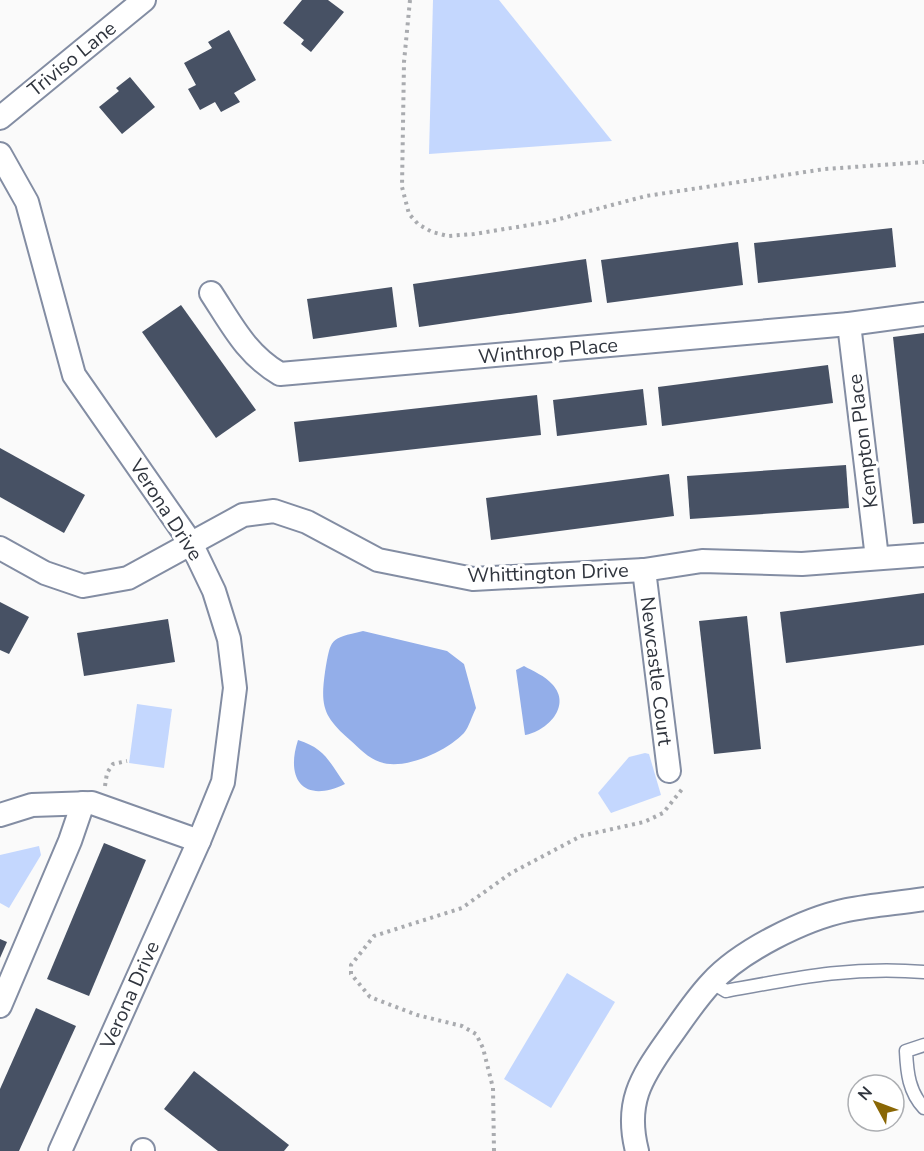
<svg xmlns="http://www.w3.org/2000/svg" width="924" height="1151" font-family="'Nunito Sans',sans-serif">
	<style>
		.green { fill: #c4d7fe }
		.water { fill: #93aee9 }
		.building { fill: #475164 }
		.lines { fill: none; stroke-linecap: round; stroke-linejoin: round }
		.lane-casing { stroke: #838da3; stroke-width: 15 }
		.street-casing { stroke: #838da3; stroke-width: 26 }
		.path { stroke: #a9abaf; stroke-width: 4; stroke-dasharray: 3 4.5; stroke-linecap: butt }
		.lane { stroke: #fff; stroke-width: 12 }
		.street { stroke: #fff; stroke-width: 22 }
		.labels { text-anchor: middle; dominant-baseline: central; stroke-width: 6; stroke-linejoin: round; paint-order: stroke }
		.street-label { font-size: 20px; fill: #30353e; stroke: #fff }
	</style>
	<rect width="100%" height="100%" fill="#fafafa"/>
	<!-- green -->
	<g class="green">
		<polygon points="433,0 499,0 612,141 429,154"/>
		<polygon points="137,704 172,709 164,768 129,763"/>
		<polygon points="645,753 649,754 661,795 611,813 598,793 629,757"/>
		<polygon points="39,846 41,855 9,908 0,903 0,855"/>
		<polygon points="567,973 615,1002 551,1108 504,1079"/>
	</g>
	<!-- water -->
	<g class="water">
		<path d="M363,631L447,651L464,664L476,708C472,716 469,727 464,733C447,751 404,771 380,762C368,758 359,748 350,740C324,717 320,707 325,672C331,638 329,639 363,631Z"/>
		<path d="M524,666C533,671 545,676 552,684C573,706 546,732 525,735L516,670Z"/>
		<path d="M298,740C326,749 329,762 345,784C304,804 285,780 298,740Z"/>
	</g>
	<!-- building -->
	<g class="building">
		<polygon points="302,0 328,0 344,12 311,52 301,44 304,40 283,23"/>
		<polygon points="229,30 256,80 234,93 240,102 221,112 215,102 200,110 188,89 196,85 184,63 212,48 208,42"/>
		<polygon points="130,77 155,107 122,134 99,107 119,91 116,88"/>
		<polygon points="892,228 896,267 758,283 754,243"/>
		<polygon points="738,242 743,285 607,303 601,260"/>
		<polygon points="586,259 592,302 419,327 413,284"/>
		<polygon points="392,287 397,327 313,339 307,299"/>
		<polygon points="181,305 256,410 216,438 142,332"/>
		<polygon points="924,333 924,523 913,524 893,337"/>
		<polygon points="828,365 833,403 662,426 658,387"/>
		<polygon points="643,389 647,425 557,436 553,400"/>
		<polygon points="537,395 541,435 299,462 294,422"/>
		<polygon points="0,448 85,495 64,533 0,497"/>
		<polygon points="846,465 849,508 690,519 687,476"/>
		<polygon points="669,474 674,516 491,540 486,498"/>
		<polygon points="924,593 924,645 786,663 780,612"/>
		<polygon points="0,602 29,617 9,654 0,650"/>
		<polygon points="747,616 761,749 714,754 699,621"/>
		<polygon points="168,619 175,662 84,676 77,633"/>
		<polygon points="104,843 146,860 89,996 47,979"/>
		<polygon points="0,939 7,942 0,958"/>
		<polygon points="36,1008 76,1026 19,1151 0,1151 0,1089"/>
		<polygon points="194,1071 289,1145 284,1151 218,1151 164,1109"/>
	</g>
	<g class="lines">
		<!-- lane casing -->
		<g class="lane-casing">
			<g id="lane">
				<path d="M711,982L726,991C796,978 852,966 924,972"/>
				<path d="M924,1045L906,1051C907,1073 909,1092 924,1108"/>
			</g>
		</g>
		<!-- street casing -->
		<g class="street-casing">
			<g id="street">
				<polyline points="0,118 144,0"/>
				<polyline points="0,154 27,202 74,375 191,543 214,591 229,639 235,688 223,782 199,841 60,1151"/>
				<path d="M211,293C232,325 246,354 280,374L849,324L924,314"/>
				<polyline points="849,324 877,558"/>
				<polyline points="0,548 45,573 83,586 128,578 243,515 274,511 307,522 378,560 473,579 644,570 702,561 802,564 924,555"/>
				<polyline points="644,570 669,771"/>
				<polyline points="0,815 32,805 92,803 199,841"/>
				<polyline points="0,1006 70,841 83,803"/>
				<polyline points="143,1150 143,1151"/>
				<path d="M637,1151C625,1104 640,1079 667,1041C681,1022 694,1001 711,983C740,951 804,919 847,910C872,905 898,903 924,899"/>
			</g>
		</g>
		<!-- path -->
		<g class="path">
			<polyline points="410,0 404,62 402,187 409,214 418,224 432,232 448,236 474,234 548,222 646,196 825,169 924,162"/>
			<polyline points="105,786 107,773 113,764 127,761"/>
			<polyline points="494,1151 493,1088 483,1048 476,1034 462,1026 417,1015 370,997 351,974 351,965 374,936 462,908 511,873 581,836 644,822 663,813 683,788"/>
		</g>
		<!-- lane -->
		<use href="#lane" class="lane"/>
		<!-- street -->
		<use href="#street" class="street"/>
	</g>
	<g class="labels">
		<!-- street labels -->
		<g class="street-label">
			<text transform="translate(72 59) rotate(-39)">Triviso Lane</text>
			<text transform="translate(548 351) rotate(-5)">Winthrop Place</text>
			<text transform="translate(863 441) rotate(-97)">Kempton Place</text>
			<text transform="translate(166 510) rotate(57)">Verona Drive</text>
			<text transform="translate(548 573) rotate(-2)">Whittington Drive</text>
			<text transform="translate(656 671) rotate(83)">Newcastle Court</text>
			<text transform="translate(130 995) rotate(-66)">Verona Drive</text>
		</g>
	</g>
	<!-- north arrow -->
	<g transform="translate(876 1103) rotate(311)"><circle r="28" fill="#ffffff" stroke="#acaeb2" stroke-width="1.5"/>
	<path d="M0-4.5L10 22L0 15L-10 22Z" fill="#8a6705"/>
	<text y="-9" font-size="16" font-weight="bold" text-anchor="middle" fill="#30353e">N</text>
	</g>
</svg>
